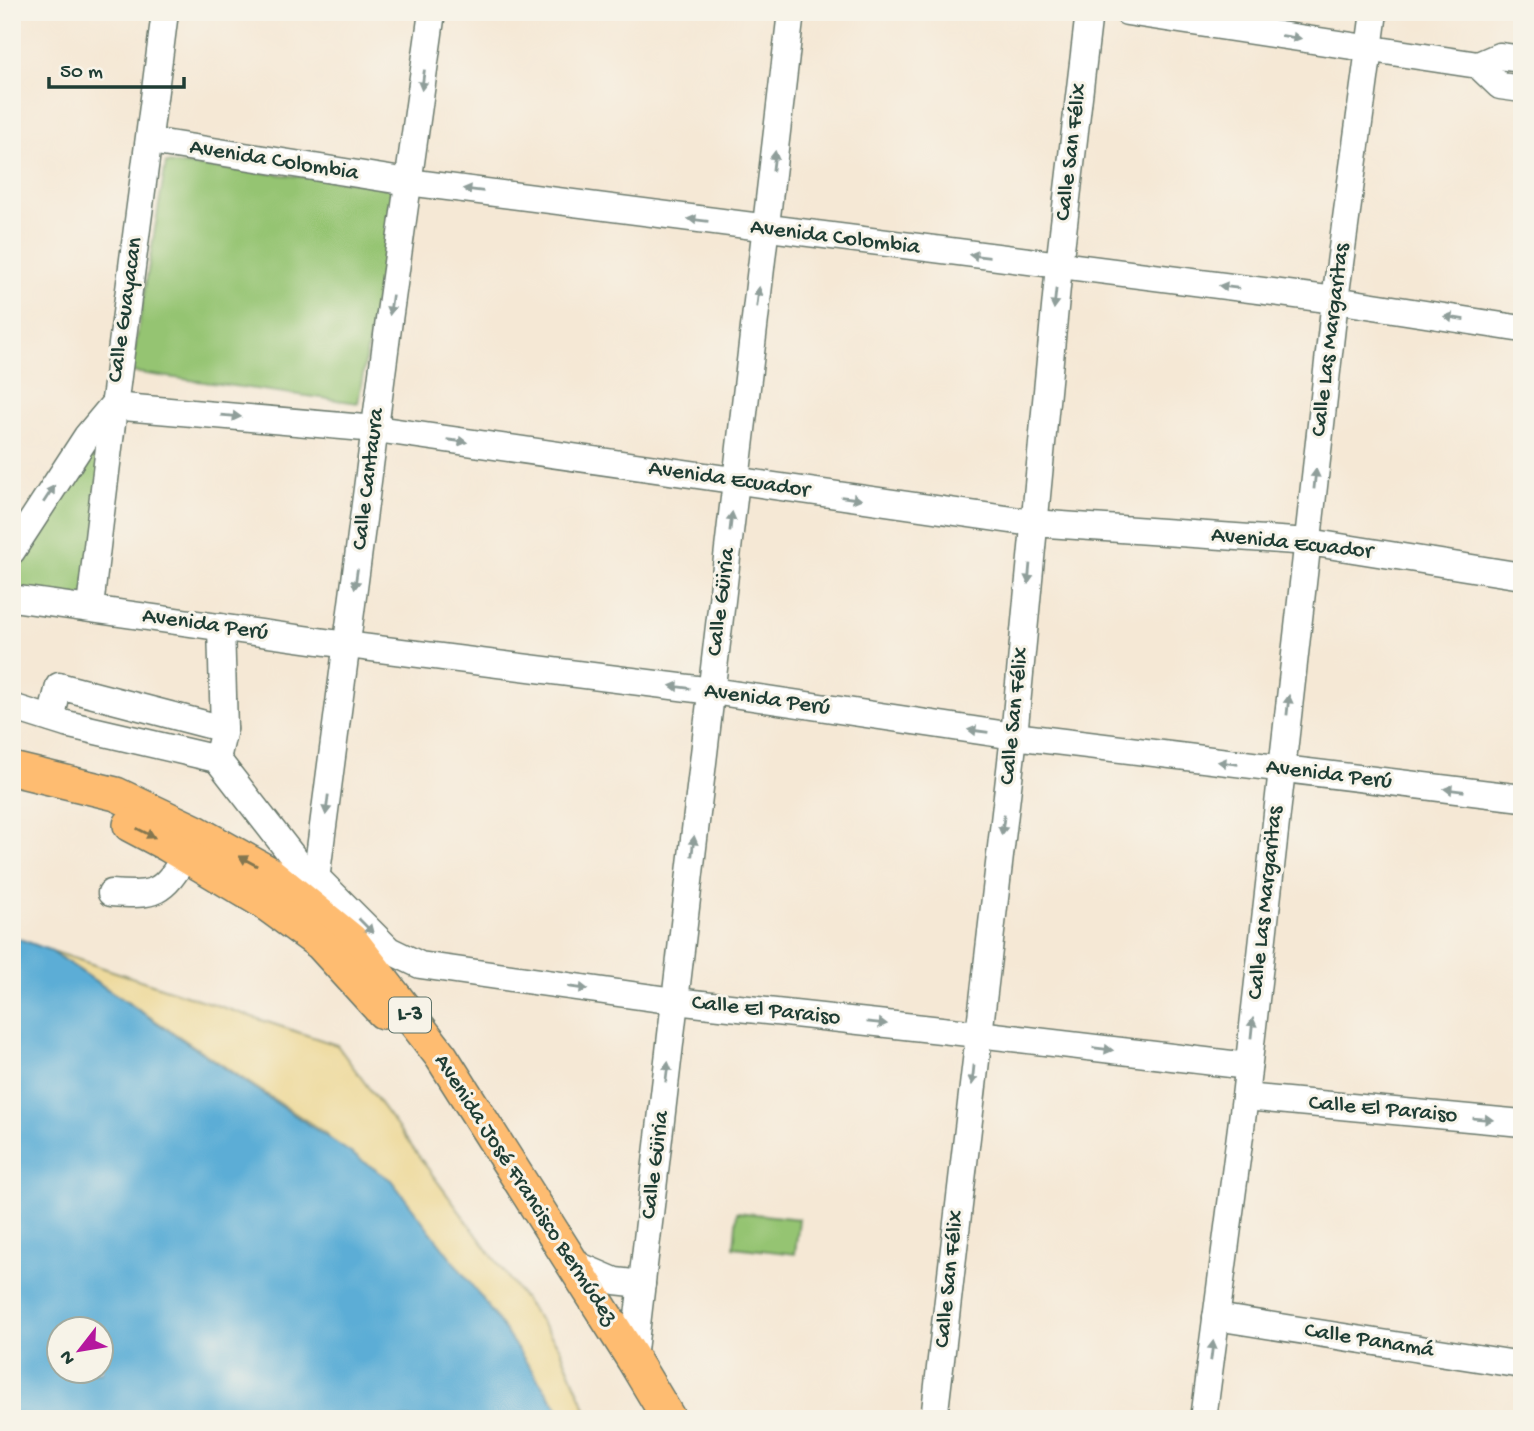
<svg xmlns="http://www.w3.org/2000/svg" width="1534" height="1431" font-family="'Gochi Hand',sans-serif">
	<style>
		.green { fill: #95c472; stroke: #5a8053; stroke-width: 2 }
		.sand { fill: #eeda9e; stroke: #868c69; stroke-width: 2 }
		.water { fill: #5badd6; stroke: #3d7585; stroke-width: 2; fill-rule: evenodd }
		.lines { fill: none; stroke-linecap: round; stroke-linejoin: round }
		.minor-casing { stroke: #6a796c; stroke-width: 29 }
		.major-casing { stroke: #6a796c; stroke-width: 36 }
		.minor { stroke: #fff; stroke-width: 26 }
		.major { stroke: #febc71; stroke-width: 33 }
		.oneway { fill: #8f9e9a }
		.oneway2 { fill: #83764f }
		.labels { text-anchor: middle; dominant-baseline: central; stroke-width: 6; stroke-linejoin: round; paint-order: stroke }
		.shield { fill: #f7f3e8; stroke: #60746a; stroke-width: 2 }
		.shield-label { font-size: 21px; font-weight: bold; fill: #1f3d34 }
		.street-label { font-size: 23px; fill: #1f3d34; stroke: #f7f3e8 }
	</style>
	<rect width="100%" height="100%" fill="#f7f3e8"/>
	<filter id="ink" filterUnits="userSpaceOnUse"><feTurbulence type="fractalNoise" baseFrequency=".0143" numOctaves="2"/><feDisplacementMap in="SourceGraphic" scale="14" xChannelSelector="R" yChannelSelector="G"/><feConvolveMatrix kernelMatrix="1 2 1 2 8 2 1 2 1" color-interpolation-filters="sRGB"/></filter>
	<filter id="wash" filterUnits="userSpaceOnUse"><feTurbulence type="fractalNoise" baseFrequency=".00686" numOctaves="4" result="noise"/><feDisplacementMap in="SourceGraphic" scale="28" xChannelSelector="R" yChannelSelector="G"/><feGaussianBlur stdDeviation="1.57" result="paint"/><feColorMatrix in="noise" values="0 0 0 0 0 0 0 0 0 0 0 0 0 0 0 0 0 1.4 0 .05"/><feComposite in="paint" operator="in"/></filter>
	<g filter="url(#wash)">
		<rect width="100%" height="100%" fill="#f5e8d5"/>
		<!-- green -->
		<g class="green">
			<polygon points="166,163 396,186 358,403 131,372"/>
			<polygon points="112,406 90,608 12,598 12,551"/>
			<polygon points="737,1212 799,1219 795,1254 734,1247"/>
		</g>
		<!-- sand -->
		<polygon class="sand" points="49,950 337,1045 560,1348 590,1419 562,1419 558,1408 325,1133"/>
		<!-- water -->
		<path class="water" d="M12,936L49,950L391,1180L484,1301L558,1408L562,1419H12ZM60,1330H102V1372H60Z"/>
	</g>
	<g filter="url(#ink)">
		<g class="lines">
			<!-- minor casing -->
			<g class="minor-casing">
				<g id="minor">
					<polyline points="1127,12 1478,65 1499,56 1522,59"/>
					<polyline points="1478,65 1500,86 1522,89"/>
					<polyline points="150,141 408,182 1335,300 1522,329"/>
					<polyline points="12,551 87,436 112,406 376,429 1033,523 1309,542 1522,576"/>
					<polyline points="12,598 347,645 712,691 1014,736 1522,798"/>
					<path d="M90,608C112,409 140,211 165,12"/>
					<polyline points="12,707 66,724 217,759 224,729 221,627"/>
					<polyline points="51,719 59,686 224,729"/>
					<polyline points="217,759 297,862 297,895"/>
					<polyline points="317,878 389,950 420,965 675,1001 978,1034 1248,1066"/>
					<path d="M111,893C156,896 162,894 186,855"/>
					<polyline points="314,895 389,320 432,12"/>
					<polyline points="1245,1097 1522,1123"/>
					<polyline points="573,1263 615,1281 642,1284"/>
					<polyline points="1216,1317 1522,1365"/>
					<polyline points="633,1359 791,12"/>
					<polyline points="934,1419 1014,736 1059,266 1089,12"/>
					<polyline points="1203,1419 1245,1097 1335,300 1374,12"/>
				</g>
			</g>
			<!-- major casing -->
			<g class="major-casing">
				<g id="major">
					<polyline points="12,769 116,794 196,832 269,873 351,940 441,1056 633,1359 669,1419"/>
					<polyline points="130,825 168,845 262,901 321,944 383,1012"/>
				</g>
			</g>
			<!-- minor -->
			<use href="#minor" class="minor"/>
			<!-- major -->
			<use href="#major" class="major"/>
		</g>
		<!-- one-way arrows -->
		<defs><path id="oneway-solid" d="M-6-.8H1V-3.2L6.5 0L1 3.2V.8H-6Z" transform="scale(1.75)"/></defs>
		<g class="oneway">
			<use href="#oneway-solid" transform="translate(1291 37) rotate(9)"/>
			<use href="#oneway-solid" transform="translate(423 80) rotate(98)"/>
			<use href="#oneway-solid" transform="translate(774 161) rotate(-83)"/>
			<use href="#oneway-solid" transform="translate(473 190) rotate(-173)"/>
			<use href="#oneway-solid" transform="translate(698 220) rotate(-173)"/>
			<use href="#oneway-solid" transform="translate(979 256) rotate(-173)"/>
			<use href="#oneway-solid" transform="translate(1229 287) rotate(-173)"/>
			<use href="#oneway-solid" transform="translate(758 297) rotate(-83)"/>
			<use href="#oneway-solid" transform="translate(1055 299) rotate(96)"/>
			<use href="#oneway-solid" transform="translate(391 305) rotate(98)"/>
			<use href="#oneway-solid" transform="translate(1454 318) rotate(-171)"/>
			<use href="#oneway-solid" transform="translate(231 416) rotate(5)"/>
			<use href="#oneway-solid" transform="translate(457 441) rotate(8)"/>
			<use href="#oneway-solid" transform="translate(1315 479) rotate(-84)"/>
			<use href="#oneway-solid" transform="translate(49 494) rotate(-57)"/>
			<use href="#oneway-solid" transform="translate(851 498) rotate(8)"/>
			<use href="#oneway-solid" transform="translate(731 522) rotate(-83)"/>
			<use href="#oneway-solid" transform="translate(1029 574) rotate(95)"/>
			<use href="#oneway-solid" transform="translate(356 579) rotate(98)"/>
			<use href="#oneway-solid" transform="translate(680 687) rotate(-173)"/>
			<use href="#oneway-solid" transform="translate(1288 705) rotate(-84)"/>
			<use href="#oneway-solid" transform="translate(978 731) rotate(-172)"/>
			<use href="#oneway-solid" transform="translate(1228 763) rotate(-173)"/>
			<use href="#oneway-solid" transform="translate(1454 790) rotate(-173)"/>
			<use href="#oneway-solid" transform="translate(327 805) rotate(97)"/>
			<use href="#oneway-solid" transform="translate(1003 825) rotate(97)"/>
			<use href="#oneway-solid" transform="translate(693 846) rotate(-83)"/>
			<use href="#oneway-solid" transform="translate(366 926) rotate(45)"/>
			<use href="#oneway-solid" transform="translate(578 988) rotate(8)"/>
			<use href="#oneway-solid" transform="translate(877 1023) rotate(6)"/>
			<use href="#oneway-solid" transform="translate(1252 1028) rotate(-84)"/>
			<use href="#oneway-solid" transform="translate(1103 1049) rotate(7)"/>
			<use href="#oneway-solid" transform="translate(667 1072) rotate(-83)"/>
			<use href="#oneway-solid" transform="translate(973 1075) rotate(96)"/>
			<use href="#oneway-solid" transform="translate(1483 1119) rotate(5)"/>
			<use href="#oneway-solid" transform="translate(1212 1351) rotate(-83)"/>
		</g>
		<g class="oneway2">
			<use href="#oneway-solid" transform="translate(146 833) rotate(27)"/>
			<use href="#oneway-solid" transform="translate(248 861) rotate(-151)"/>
		</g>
	</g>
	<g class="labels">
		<!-- shield labels -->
		<rect class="shield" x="389" y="997.5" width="42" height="35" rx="5"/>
		<g class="shield-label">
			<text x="410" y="1015">L-3</text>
		</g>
		<!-- street labels -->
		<g class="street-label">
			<text transform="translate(1072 152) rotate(-83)">Calle San Félix</text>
			<text transform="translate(274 161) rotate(9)">Avenida Colombia</text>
			<text transform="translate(835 238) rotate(7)">Avenida Colombia</text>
			<text transform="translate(126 310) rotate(-82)">Calle Guayacan</text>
			<text transform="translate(1331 340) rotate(-83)">Calle Las Margaritas</text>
			<text transform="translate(369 479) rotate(-83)">Calle Cantaura</text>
			<text transform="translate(729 480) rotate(8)">Avenida Ecuador</text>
			<text transform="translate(1292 544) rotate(6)">Avenida Ecuador</text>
			<text transform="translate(722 602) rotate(-83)">Calle Güiria</text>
			<text transform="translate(205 625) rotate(8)">Avenida Perú</text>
			<text transform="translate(767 700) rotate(8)">Avenida Perú</text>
			<text transform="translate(1015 716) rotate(-84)">Calle San Félix</text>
			<text transform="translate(1329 775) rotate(7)">Avenida Perú</text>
			<text transform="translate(1266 903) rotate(-84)">Calle Las Margaritas</text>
			<text transform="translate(766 1011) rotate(6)">Calle El Paraiso</text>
			<text transform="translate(1383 1110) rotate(5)">Calle El Paraiso</text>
			<text transform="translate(656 1165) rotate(-83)">Calle Güiria</text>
			<text transform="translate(525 1190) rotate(57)">Avenida José Francisco Bermúdez</text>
			<text transform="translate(950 1279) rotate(-84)">Calle San Félix</text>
			<text transform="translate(1369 1341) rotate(9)">Calle Panamá</text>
		</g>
	</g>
	<!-- margin -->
	<rect width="1534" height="1431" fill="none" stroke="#f7f3e8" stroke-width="42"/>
	<!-- north arrow -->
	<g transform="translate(80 1350) rotate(239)"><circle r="33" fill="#f7f3e8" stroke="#a1aaa0" stroke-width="2"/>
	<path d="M0-5L12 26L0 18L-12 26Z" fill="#b5179e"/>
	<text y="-10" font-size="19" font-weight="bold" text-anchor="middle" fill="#1f3d34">N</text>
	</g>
	<!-- scale -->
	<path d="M49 77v10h135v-10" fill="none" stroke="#1f3d34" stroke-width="3.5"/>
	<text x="60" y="77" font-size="21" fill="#1f3d34" stroke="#f7f3e8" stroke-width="5" paint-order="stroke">50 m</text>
</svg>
